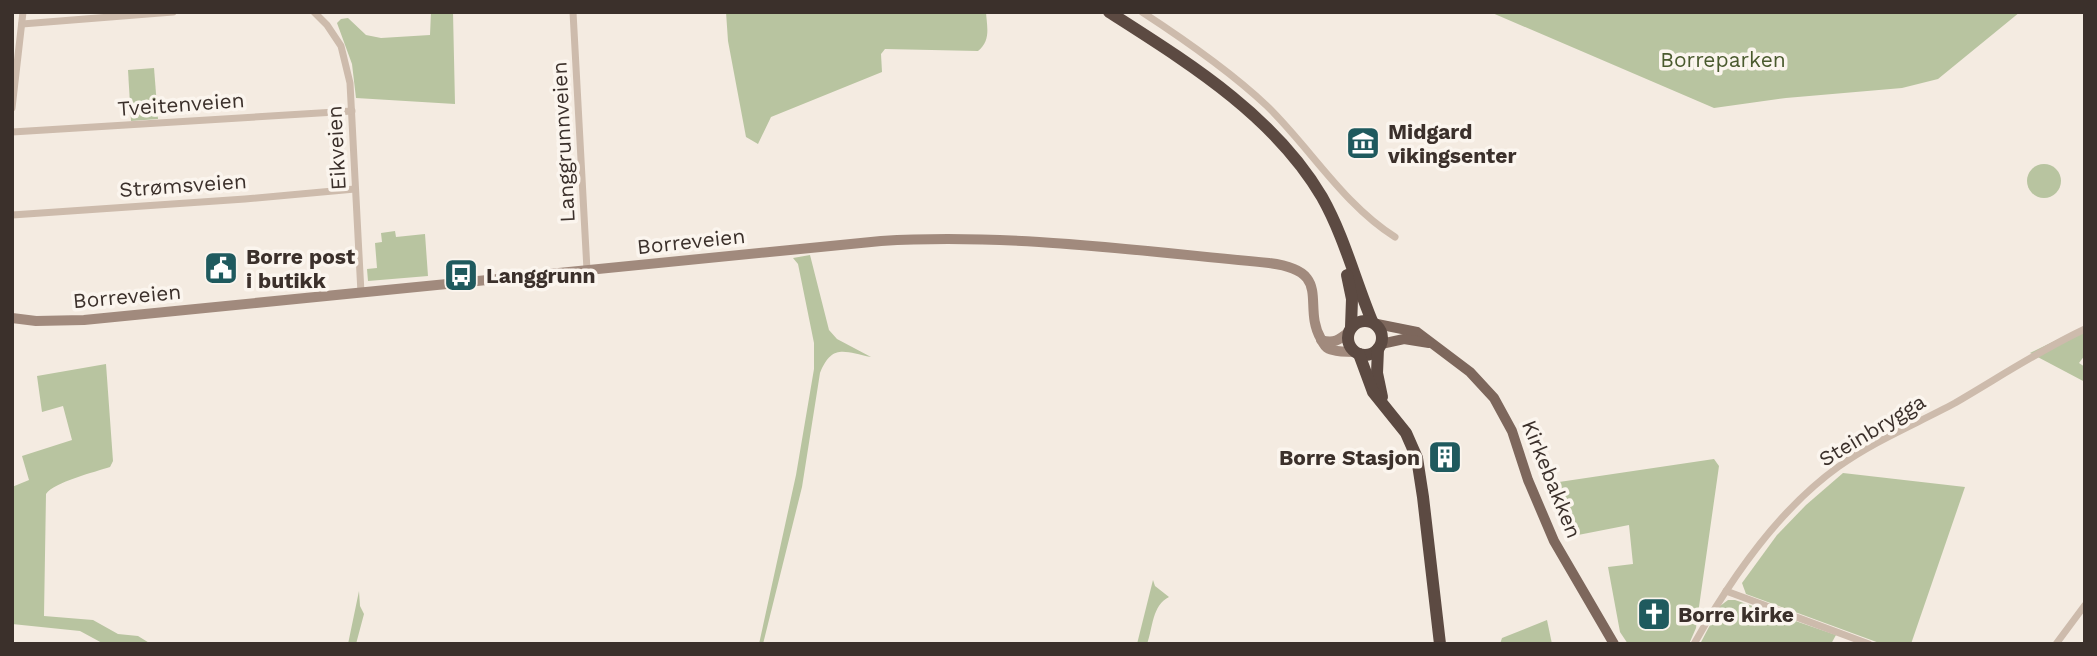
<svg xmlns="http://www.w3.org/2000/svg" width="2097" height="656" font-family="'Work Sans',sans-serif">
	<style>
		.green { fill: #b8c4a0 }
		.lines { fill: none; stroke-linecap: round; stroke-linejoin: round }
		.street { stroke: #cdbbac; stroke-width: 7 }
		.secondary { stroke: #a18a7d; stroke-width: 10 }
		.primary { stroke: #7d675c; stroke-width: 10 }
		.highway { stroke: #5c4a42; stroke-width: 12 }
		.labels { text-anchor: middle; dominant-baseline: central; stroke-width: 7; stroke-linejoin: round; paint-order: stroke }
		.park-label { font-size: 21px; fill: #4a5a2e; stroke: #fbf5ee }
		.street-label { font-size: 21px; fill: #3b302b; stroke: #fbf5ee }
		.poi-label { font-size: 21px; font-weight: bold; fill: #3b302b; stroke: #fbf5ee; text-anchor: start }
	</style>
	<rect width="100%" height="100%" fill="#f4ebe1"/>
	<!-- green -->
	<g class="green">
		<polygon points="431,12 453,12 455,104 356,98 352,64 337,23 341,19 348,18 366,35 381,38 430,35"/>
		<path d="M726,12H986C987,27 991,41 978,51L885,49L881,54L882,72L771,117L758,144L746,137L728,41Z"/>
		<polygon points="1490,12 2020,12 1938,79 1902,88 1786,98 1714,108"/>
		<polygon points="154,68 158,119 131,121 128,70"/>
		<circle cx="2044" cy="181" r="17"/>
		<polygon points="395,231 396,237 425,234 428,276 368,281 367,269 377,268 375,243 382,242 381,233"/>
		<path d="M810,255L829,330L837,339L871,357C845,352 832,343 820,373L802,487L763,644H759L796,475L814,369V343L798,264L793,258Z"/>
		<polygon points="2085,326 2085,355 2079,363 2085,367 2085,382 2030,353"/>
		<path d="M106,364L113,461L110,467C95,472 54,482 46,494L44,616L93,620L118,634L138,636L151,644H104L80,631L12,624V487L29,480L22,456L72,440L63,406L42,412L37,376Z"/>
		<polygon points="1714,459 1719,466 1696,628 1689,644 1628,644 1620,632 1608,567 1633,564 1629,525 1578,535 1559,482"/>
		<polygon points="1843,473 1965,487 1911,644 1882,644 1746,594 1742,583 1777,535 1806,505"/>
		<path d="M1153,580L1155,586L1169,597C1152,605 1153,628 1147,644H1137Z"/>
		<polygon points="359,591 360,606 364,614 356,644 348,644"/>
		<polygon points="1728,600 1735,600 1836,635 1831,644 1700,644 1720,606"/>
		<polygon points="1547,620 1552,644 1500,644 1502,638"/>
	</g>
	<g class="lines">
		<!-- street -->
		<g class="street">
			<polyline points="314,12 327,25 341,46 350,83 361,293"/>
			<polyline points="573,12 587,270"/>
			<path d="M1142,12C1185,40 1230,71 1267,106C1311,149 1343,204 1395,237"/>
			<polyline points="22,24 173,12"/>
			<polyline points="12,108 23,12"/>
			<polyline points="12,132 352,111"/>
			<polyline points="12,215 245,199 355,189"/>
			<polyline points="1726,591 1869,644"/>
			<path d="M1694,644C1730,580 1778,510 1838,467C1874,441 1916,424 1955,403C1998,378 2040,350 2085,329"/>
			<polyline points="2056,644 2085,605"/>
		</g>
		<!-- secondary -->
		<g class="secondary">
			<path d="M12,318L36,321L84,320L881,241C1011,233 1140,251 1269,263C1335,271 1301,305 1321,339C1324,345 1326,349 1333,350C1339,352 1348,352 1355,352"/>
			<path d="M1321,340C1334,344 1339,340 1349,332"/>
		</g>
		<!-- primary -->
		<g class="primary">
			<polyline points="1377,324 1417,332 1470,372 1494,398 1512,431 1528,480 1554,541 1614,644"/>
			<polyline points="1381,344 1404,339 1429,343"/>
		</g>
		<!-- highway -->
		<g class="highway">
			<path d="M1109,12C1187,62 1274,115 1322,197C1344,236 1355,280 1372,321"/>
			<polyline points="1347,275 1352,299 1351,327"/>
			<circle cx="1365" cy="338" r="17"/>
			<polyline points="1378,349 1377,373 1382,397"/>
			<polyline points="1359,354 1373,392 1406,433 1417,458 1423,497 1440,644"/>
		</g>
	</g>
	<!-- icons -->
	<defs>
		<g id="museum-square" transform="scale(1.75)"><rect x="-9" y="-9" width="18" height="18" rx="4" fill="#1f5a5e" stroke="#fbf5ee"/><path d="M0-6L6-3V-2H-6V-3ZM-5-1h2V3h-2ZM-1-1h2V3h-2ZM3-1h2V3H3ZM-6 4H6V6H-6Z" fill="#fff"/></g>
		<g id="civic-square" transform="scale(1.75)"><rect x="-9" y="-9" width="18" height="18" rx="4" fill="#1f5a5e" stroke="#fbf5ee"/><path d="M-.6-6.5H3V-4.5H.6V-3L4-1V1h2V6H-6V1h2V-1L-.6-3ZM-1.2 2.5V6h2.4V2.5Z" fill="#fff"/></g>
		<g id="bus-square" transform="scale(1.75)"><rect x="-9" y="-9" width="18" height="18" rx="4" fill="#1f5a5e" stroke="#fbf5ee"/><path d="M-5-6H5V4H4V6H2V4H-2V6H-4V4H-5ZM-3.5-4V0h7V-4ZM-3.5 1.2v1.5H-2V1.2ZM2 1.2v1.5H3.5V1.2Z" fill="#fff"/></g>
		<g id="building-square" transform="scale(1.75)"><rect x="-9" y="-9" width="18" height="18" rx="4" fill="#1f5a5e" stroke="#fbf5ee"/><path d="M-4-6H4V6H1V3H-1V6H-4ZM-2.5-4.3h1.7v1.8h-1.7ZM.8-4.3h1.7v1.8H.8ZM-2.5-1h1.7V.8h-1.7ZM.8-1h1.7V.8H.8Z" fill="#fff"/></g>
		<g id="church-square" transform="scale(1.75)"><rect x="-9" y="-9" width="18" height="18" rx="4" fill="#1f5a5e" stroke="#fbf5ee"/><path d="M-1.2-6h2.4v3.5h3.3v2.4h-3.3V6h-2.4V-.1h-3.3v-2.4h3.3Z" fill="#fff"/></g>
	</defs>
	<g fill-rule="evenodd">
		<use href="#museum-square" x="1363" y="143"/>
		<use href="#civic-square" x="221" y="268"/>
		<use href="#bus-square" x="461" y="275"/>
		<use href="#building-square" x="1445" y="457"/>
		<use href="#church-square" x="1654" y="614"/>
	</g>
	<g class="labels">
		<!-- park labels -->
		<g class="park-label">
			<text x="1723" y="59">Borreparken</text>
		</g>
		<!-- street labels -->
		<g class="street-label">
			<text transform="translate(181 104) rotate(-4)">Tveitenveien</text>
			<text transform="translate(563 142) rotate(-93)">Langgrunnveien</text>
			<text transform="translate(336 148) rotate(-93)">Eikveien</text>
			<text transform="translate(183 185) rotate(-4)">Strømsveien</text>
			<text transform="translate(691 241) rotate(-6)">Borreveien</text>
			<text transform="translate(127 296) rotate(-5)">Borreveien</text>
			<text transform="translate(1872 430) rotate(-31)">Steinbrygga</text>
			<text transform="translate(1552 479) rotate(68)">Kirkebakken</text>
		</g>
		<!-- poi labels -->
		<g class="poi-label">
			<text x="1388" y="131">Midgard<tspan x="1388" dy="24">vikingsenter</tspan></text>
			<text x="246" y="256">Borre post<tspan x="246" dy="24">i butikk</tspan></text>
			<text x="486" y="275">Langgrunn</text>
			<text x="1420" y="457" text-anchor="end">Borre Stasjon</text>
			<text x="1678" y="614">Borre kirke</text>
		</g>
	</g>
	<!-- border -->
	<rect width="2097" height="656" fill="none" stroke="#3b302b" stroke-width="28"/>
</svg>
